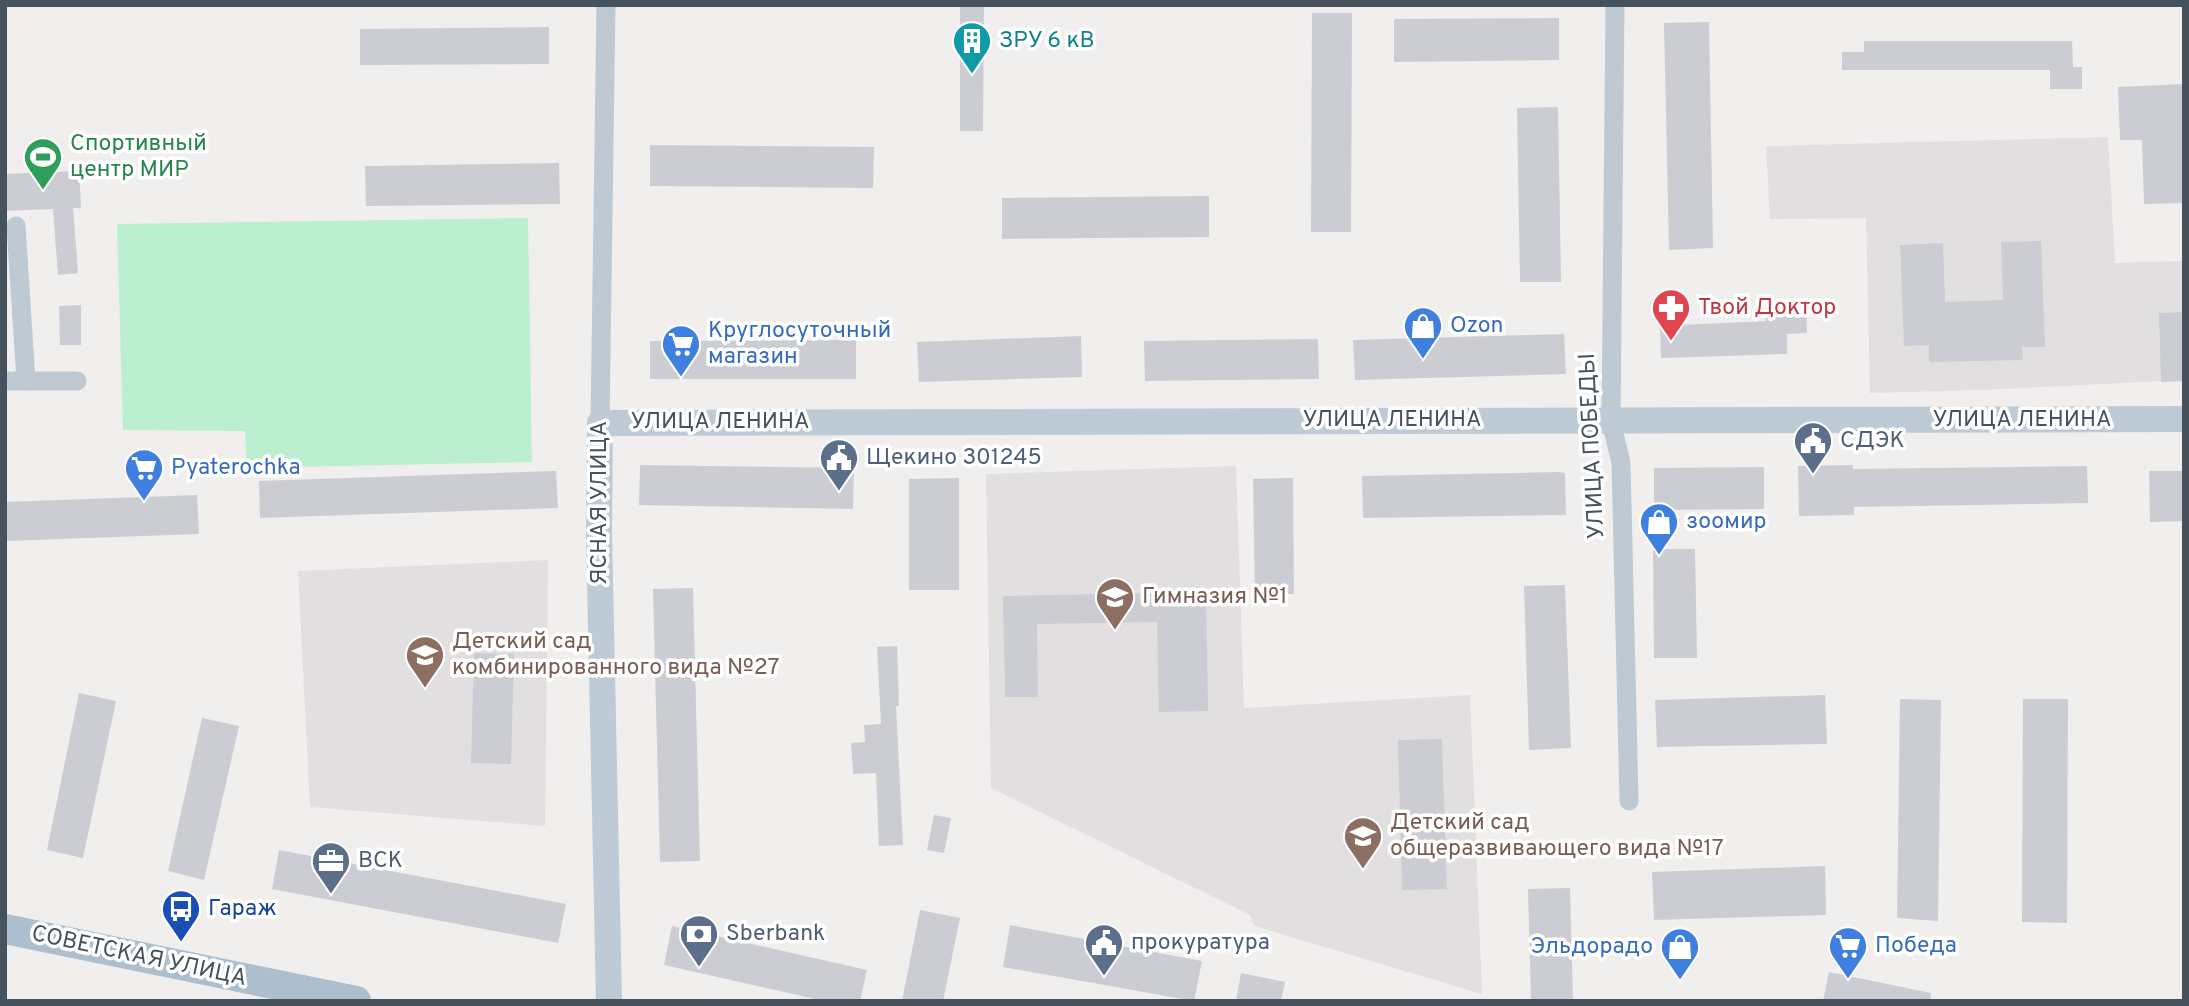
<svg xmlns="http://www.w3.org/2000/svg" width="2189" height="1006" font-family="Overpass,sans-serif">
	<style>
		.education { fill: #e2dfe0 }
		.green { fill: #bbefcf }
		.building { fill: #cbcdd3 }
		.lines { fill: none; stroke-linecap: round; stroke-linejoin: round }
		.street { stroke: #bec9d1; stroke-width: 19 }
		.secondary { stroke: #becad5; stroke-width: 26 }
		.primary { stroke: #adbece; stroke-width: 30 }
		.labels { text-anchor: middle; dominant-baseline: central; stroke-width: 7; stroke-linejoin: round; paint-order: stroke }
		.culture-label { font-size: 23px; fill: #0d838f; stroke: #fff; text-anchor: start }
		.leisure-label { font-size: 23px; fill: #27864d; stroke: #fff; text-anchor: start }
		.health-label { font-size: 23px; fill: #be3a42; stroke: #fff; text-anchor: start }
		.shop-label { font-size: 23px; fill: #366cbe; stroke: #fff; text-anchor: start }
		.street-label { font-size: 23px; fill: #46525c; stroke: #fff }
		.service-label { font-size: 23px; fill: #4e5e75; stroke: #fff; text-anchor: start }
		.education-label { font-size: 23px; fill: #785e54; stroke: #fff; text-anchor: start }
		.transit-label { font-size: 23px; fill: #164399; stroke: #fff; text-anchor: start }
	</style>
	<rect width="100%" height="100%" fill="#f1eeee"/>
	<!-- education -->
	<g class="education">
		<polygon points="2108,137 2115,263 2184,261 2184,380 1984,390 1870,393 1866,218 1770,219 1766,146"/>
		<polygon points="1236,466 1244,708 1470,695 1482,994 1254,926 1250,915 991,788 986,474"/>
		<polygon points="548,560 545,826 310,807 298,571"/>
	</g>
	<!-- green -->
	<polygon class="green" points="528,218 532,462 247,468 245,431 123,430 117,224"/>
	<!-- building -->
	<g class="building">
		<polygon points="960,5 984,5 983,131 960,131"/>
		<polygon points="1312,13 1352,13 1351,232 1311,232"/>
		<polygon points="1559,18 1559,60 1394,62 1394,19"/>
		<polygon points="1709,22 1713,248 1669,250 1664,23"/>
		<polygon points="549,27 549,64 360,65 360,29"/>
		<polygon points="1864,41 2072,41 2073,67 2082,67 2082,89 2050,89 2050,70 1842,70 1842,52 1864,52"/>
		<polygon points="2184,84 2184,203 2144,204 2142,140 2120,140 2118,87"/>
		<polygon points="1558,107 1561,282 1520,282 1517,108"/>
		<polygon points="650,145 874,147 873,188 650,186"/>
		<polygon points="559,163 560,204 366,206 365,166"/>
		<polygon points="79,171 81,208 73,208 78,273 58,275 53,209 5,211 5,174"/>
		<polygon points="1209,196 1209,237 1002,239 1002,198"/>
		<polygon points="2041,241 2045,347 2022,347 2023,360 1929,362 1929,345 1904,346 1900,245 1943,243 1945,302 2003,300 2001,242"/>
		<polygon points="1806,303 1807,333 1787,334 1787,354 1661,358 1660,326 1766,321 1765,304"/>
		<polygon points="81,305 81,345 60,345 59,306"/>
		<polygon points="2184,312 2184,381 2161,382 2159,313"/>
		<polygon points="1564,334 1566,374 1355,380 1353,340"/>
		<polygon points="1081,336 1082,377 919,382 917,342"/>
		<polygon points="1318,339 1319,379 1145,381 1144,341"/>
		<polygon points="856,340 856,379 650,379 650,341"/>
		<polygon points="640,465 854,468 853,509 639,505"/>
		<polygon points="1853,465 1853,469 2087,466 2088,503 1854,507 1854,515 1799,516 1798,466"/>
		<polygon points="1764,467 1764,509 1654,510 1654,468"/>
		<polygon points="556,471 558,508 260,518 259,481"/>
		<polygon points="2149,471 2184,471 2184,521 2150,522"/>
		<polygon points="1559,472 1565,473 1566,515 1363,518 1362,476"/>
		<polygon points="959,478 959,590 909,590 909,479"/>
		<polygon points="1293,478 1294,594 1255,594 1253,479"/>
		<polygon points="197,495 199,534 5,541 5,502"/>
		<polygon points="1653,549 1695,549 1697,658 1654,658"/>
		<polygon points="1565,585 1571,748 1529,750 1524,586"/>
		<polygon points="693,588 700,861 660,862 653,589"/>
		<polygon points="1206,592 1208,711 1159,712 1157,622 1037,624 1038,697 1005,697 1003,596"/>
		<polygon points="897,646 899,706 896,706 903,845 879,846 876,773 853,774 851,743 865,742 864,725 881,724 877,647"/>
		<polygon points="474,653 514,654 511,764 471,763"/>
		<polygon points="79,693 116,701 83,858 47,850"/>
		<polygon points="1825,695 1827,744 1657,747 1655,700"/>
		<polygon points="1900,699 1941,700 1938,921 1897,918"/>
		<polygon points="2023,699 2068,699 2067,923 2022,922"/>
		<polygon points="202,718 239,726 204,880 168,871"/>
		<polygon points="1442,739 1447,889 1402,890 1398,740"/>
		<polygon points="934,815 951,818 944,853 927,850"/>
		<polygon points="279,850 566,904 558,943 272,889"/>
		<polygon points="1825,866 1826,915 1654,920 1652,872"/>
		<polygon points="1570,888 1573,1001 1531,1001 1528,889"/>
		<polygon points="920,910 960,918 943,1001 902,1001"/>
		<polygon points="1010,925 1202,961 1194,1001 1003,967"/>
		<polygon points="672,926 867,970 860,1001 824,1001 664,965"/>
		<polygon points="1829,972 1931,993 1930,1001 1823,1001"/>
		<polygon points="1241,973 1285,982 1281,1001 1236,1001"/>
	</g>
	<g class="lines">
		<!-- street -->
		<g class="street">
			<polyline points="1615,5 1611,421 1621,463 1629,801"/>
			<polyline points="16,226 26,381"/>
			<polyline points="5,381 77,381"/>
			<polyline points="600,423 606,5"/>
		</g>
		<!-- secondary -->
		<polyline class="secondary" points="609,1001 599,532 600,423 2184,419"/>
		<!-- primary -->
		<polyline class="primary" points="5,929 356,1001"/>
	</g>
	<!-- icons -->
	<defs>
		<g id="building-pin" transform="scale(2.0125)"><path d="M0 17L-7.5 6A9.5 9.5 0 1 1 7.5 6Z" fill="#0f9aa8" stroke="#fff"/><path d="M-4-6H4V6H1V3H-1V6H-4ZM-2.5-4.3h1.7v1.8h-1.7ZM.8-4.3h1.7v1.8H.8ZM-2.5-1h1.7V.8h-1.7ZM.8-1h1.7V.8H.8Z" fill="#fff"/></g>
		<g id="stadium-pin" transform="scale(2.0125)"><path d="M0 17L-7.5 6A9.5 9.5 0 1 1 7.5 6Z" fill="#2e9e5b" stroke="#fff"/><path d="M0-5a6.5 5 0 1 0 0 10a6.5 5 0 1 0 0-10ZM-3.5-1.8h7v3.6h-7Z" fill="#fff"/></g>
		<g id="pharmacy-pin" transform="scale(2.0125)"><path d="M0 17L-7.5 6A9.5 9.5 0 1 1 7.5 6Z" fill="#e0444e" stroke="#fff"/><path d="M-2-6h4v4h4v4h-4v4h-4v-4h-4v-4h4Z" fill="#fff"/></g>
		<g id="shop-pin" transform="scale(2.0125)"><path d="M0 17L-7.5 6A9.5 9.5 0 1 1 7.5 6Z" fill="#3f7fe0" stroke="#fff"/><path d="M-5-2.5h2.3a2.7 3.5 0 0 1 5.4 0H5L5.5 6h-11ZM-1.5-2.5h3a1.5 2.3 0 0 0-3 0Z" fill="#fff"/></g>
		<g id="supermarket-pin" transform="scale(2.0125)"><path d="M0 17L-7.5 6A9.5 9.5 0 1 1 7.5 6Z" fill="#3f7fe0" stroke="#fff"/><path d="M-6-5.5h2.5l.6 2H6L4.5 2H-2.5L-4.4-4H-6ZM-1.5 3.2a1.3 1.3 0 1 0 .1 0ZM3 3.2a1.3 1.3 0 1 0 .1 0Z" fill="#fff"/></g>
		<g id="civic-pin" transform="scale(2.0125)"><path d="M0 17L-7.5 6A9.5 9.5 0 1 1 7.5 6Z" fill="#5c6f8a" stroke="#fff"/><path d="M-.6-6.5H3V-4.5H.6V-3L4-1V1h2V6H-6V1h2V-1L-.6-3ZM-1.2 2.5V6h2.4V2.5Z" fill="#fff"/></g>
		<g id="school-pin" transform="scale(2.0125)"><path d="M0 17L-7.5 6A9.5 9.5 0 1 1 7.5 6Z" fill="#8d6e63" stroke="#fff"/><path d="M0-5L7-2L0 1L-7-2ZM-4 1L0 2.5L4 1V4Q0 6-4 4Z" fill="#fff"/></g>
		<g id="office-pin" transform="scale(2.0125)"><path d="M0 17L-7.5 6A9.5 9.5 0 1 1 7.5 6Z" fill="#5c6f8a" stroke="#fff"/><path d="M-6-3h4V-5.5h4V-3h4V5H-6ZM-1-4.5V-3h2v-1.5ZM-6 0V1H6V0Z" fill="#fff"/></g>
		<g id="bus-pin" transform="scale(2.0125)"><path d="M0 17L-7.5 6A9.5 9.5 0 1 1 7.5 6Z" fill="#1a4fb4" stroke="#fff"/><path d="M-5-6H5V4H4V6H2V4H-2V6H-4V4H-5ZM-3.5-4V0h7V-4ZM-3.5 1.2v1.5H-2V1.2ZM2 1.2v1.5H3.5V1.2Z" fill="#fff"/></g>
		<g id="bank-pin" transform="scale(2.0125)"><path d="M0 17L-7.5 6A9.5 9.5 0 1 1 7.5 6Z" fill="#5c6f8a" stroke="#fff"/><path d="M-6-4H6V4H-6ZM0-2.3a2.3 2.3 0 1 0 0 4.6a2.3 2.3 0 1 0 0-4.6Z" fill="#fff"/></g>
	</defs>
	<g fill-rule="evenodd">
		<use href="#building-pin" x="972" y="41"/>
		<use href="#stadium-pin" x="43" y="157"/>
		<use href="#pharmacy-pin" x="1671" y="308"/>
		<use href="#shop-pin" x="1423" y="326"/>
		<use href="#supermarket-pin" x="681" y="344"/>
		<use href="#civic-pin" x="1813" y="441"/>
		<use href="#civic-pin" x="839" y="458"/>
		<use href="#supermarket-pin" x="144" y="468"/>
		<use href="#shop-pin" x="1659" y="522"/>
		<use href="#school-pin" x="1115" y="597"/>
		<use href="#school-pin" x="425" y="655"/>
		<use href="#school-pin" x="1363" y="836"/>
		<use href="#office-pin" x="331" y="861"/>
		<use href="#bus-pin" x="181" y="909"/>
		<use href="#bank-pin" x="699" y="934"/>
		<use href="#civic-pin" x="1104" y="943"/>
		<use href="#supermarket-pin" x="1848" y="946"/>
		<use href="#shop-pin" x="1680" y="947"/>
	</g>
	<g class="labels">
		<!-- culture labels -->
		<g class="culture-label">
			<text x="999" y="41">ЗРУ 6 кВ</text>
		</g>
		<!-- leisure labels -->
		<g class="leisure-label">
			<text x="70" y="144">Спортивный<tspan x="70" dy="26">центр МИР</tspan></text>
		</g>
		<!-- health labels -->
		<g class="health-label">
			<text x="1698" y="308">Твой Доктор</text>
		</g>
		<!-- shop labels -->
		<g class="shop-label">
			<text x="1450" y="326">Ozon</text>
			<text x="708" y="331">Круглосуточный<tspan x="708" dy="26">магазин</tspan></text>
			<text x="171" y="468">Pyaterochka</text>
			<text x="1686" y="522">зоомир</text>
			<text x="1875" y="946">Победа</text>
			<text x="1653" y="947" text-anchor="end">Эльдорадо</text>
		</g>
		<!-- street labels -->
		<g class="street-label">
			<text x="1392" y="420">УЛИЦА ЛЕНИНА</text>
			<text x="2022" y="420">УЛИЦА ЛЕНИНА</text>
			<text x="720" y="422">УЛИЦА ЛЕНИНА</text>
			<text transform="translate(1593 446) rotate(-93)">УЛИЦА ПОБЕДЫ</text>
			<text transform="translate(600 503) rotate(-90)">ЯСНАЯ УЛИЦА</text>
			<text transform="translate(139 957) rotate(12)">СОВЕТСКАЯ УЛИЦА</text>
		</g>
		<!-- service labels -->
		<g class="service-label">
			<text x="1840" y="441">СДЭК</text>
			<text x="866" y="458">Щекино 301245</text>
			<text x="358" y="861">ВСК</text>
			<text x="726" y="934">Sberbank</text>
			<text x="1131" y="943">прокуратура</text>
		</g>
		<!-- education labels -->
		<g class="education-label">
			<text x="1142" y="597">Гимназия №1</text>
			<text x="452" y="642">Детский сад<tspan x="452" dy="26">комбинированного вида №27</tspan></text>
			<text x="1390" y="823">Детский сад<tspan x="1390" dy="26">общеразвивающего вида №17</tspan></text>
		</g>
		<!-- transit labels -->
		<g class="transit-label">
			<text x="208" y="909">Гараж</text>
		</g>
	</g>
	<!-- border -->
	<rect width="2189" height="1006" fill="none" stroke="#46525c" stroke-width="14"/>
</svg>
